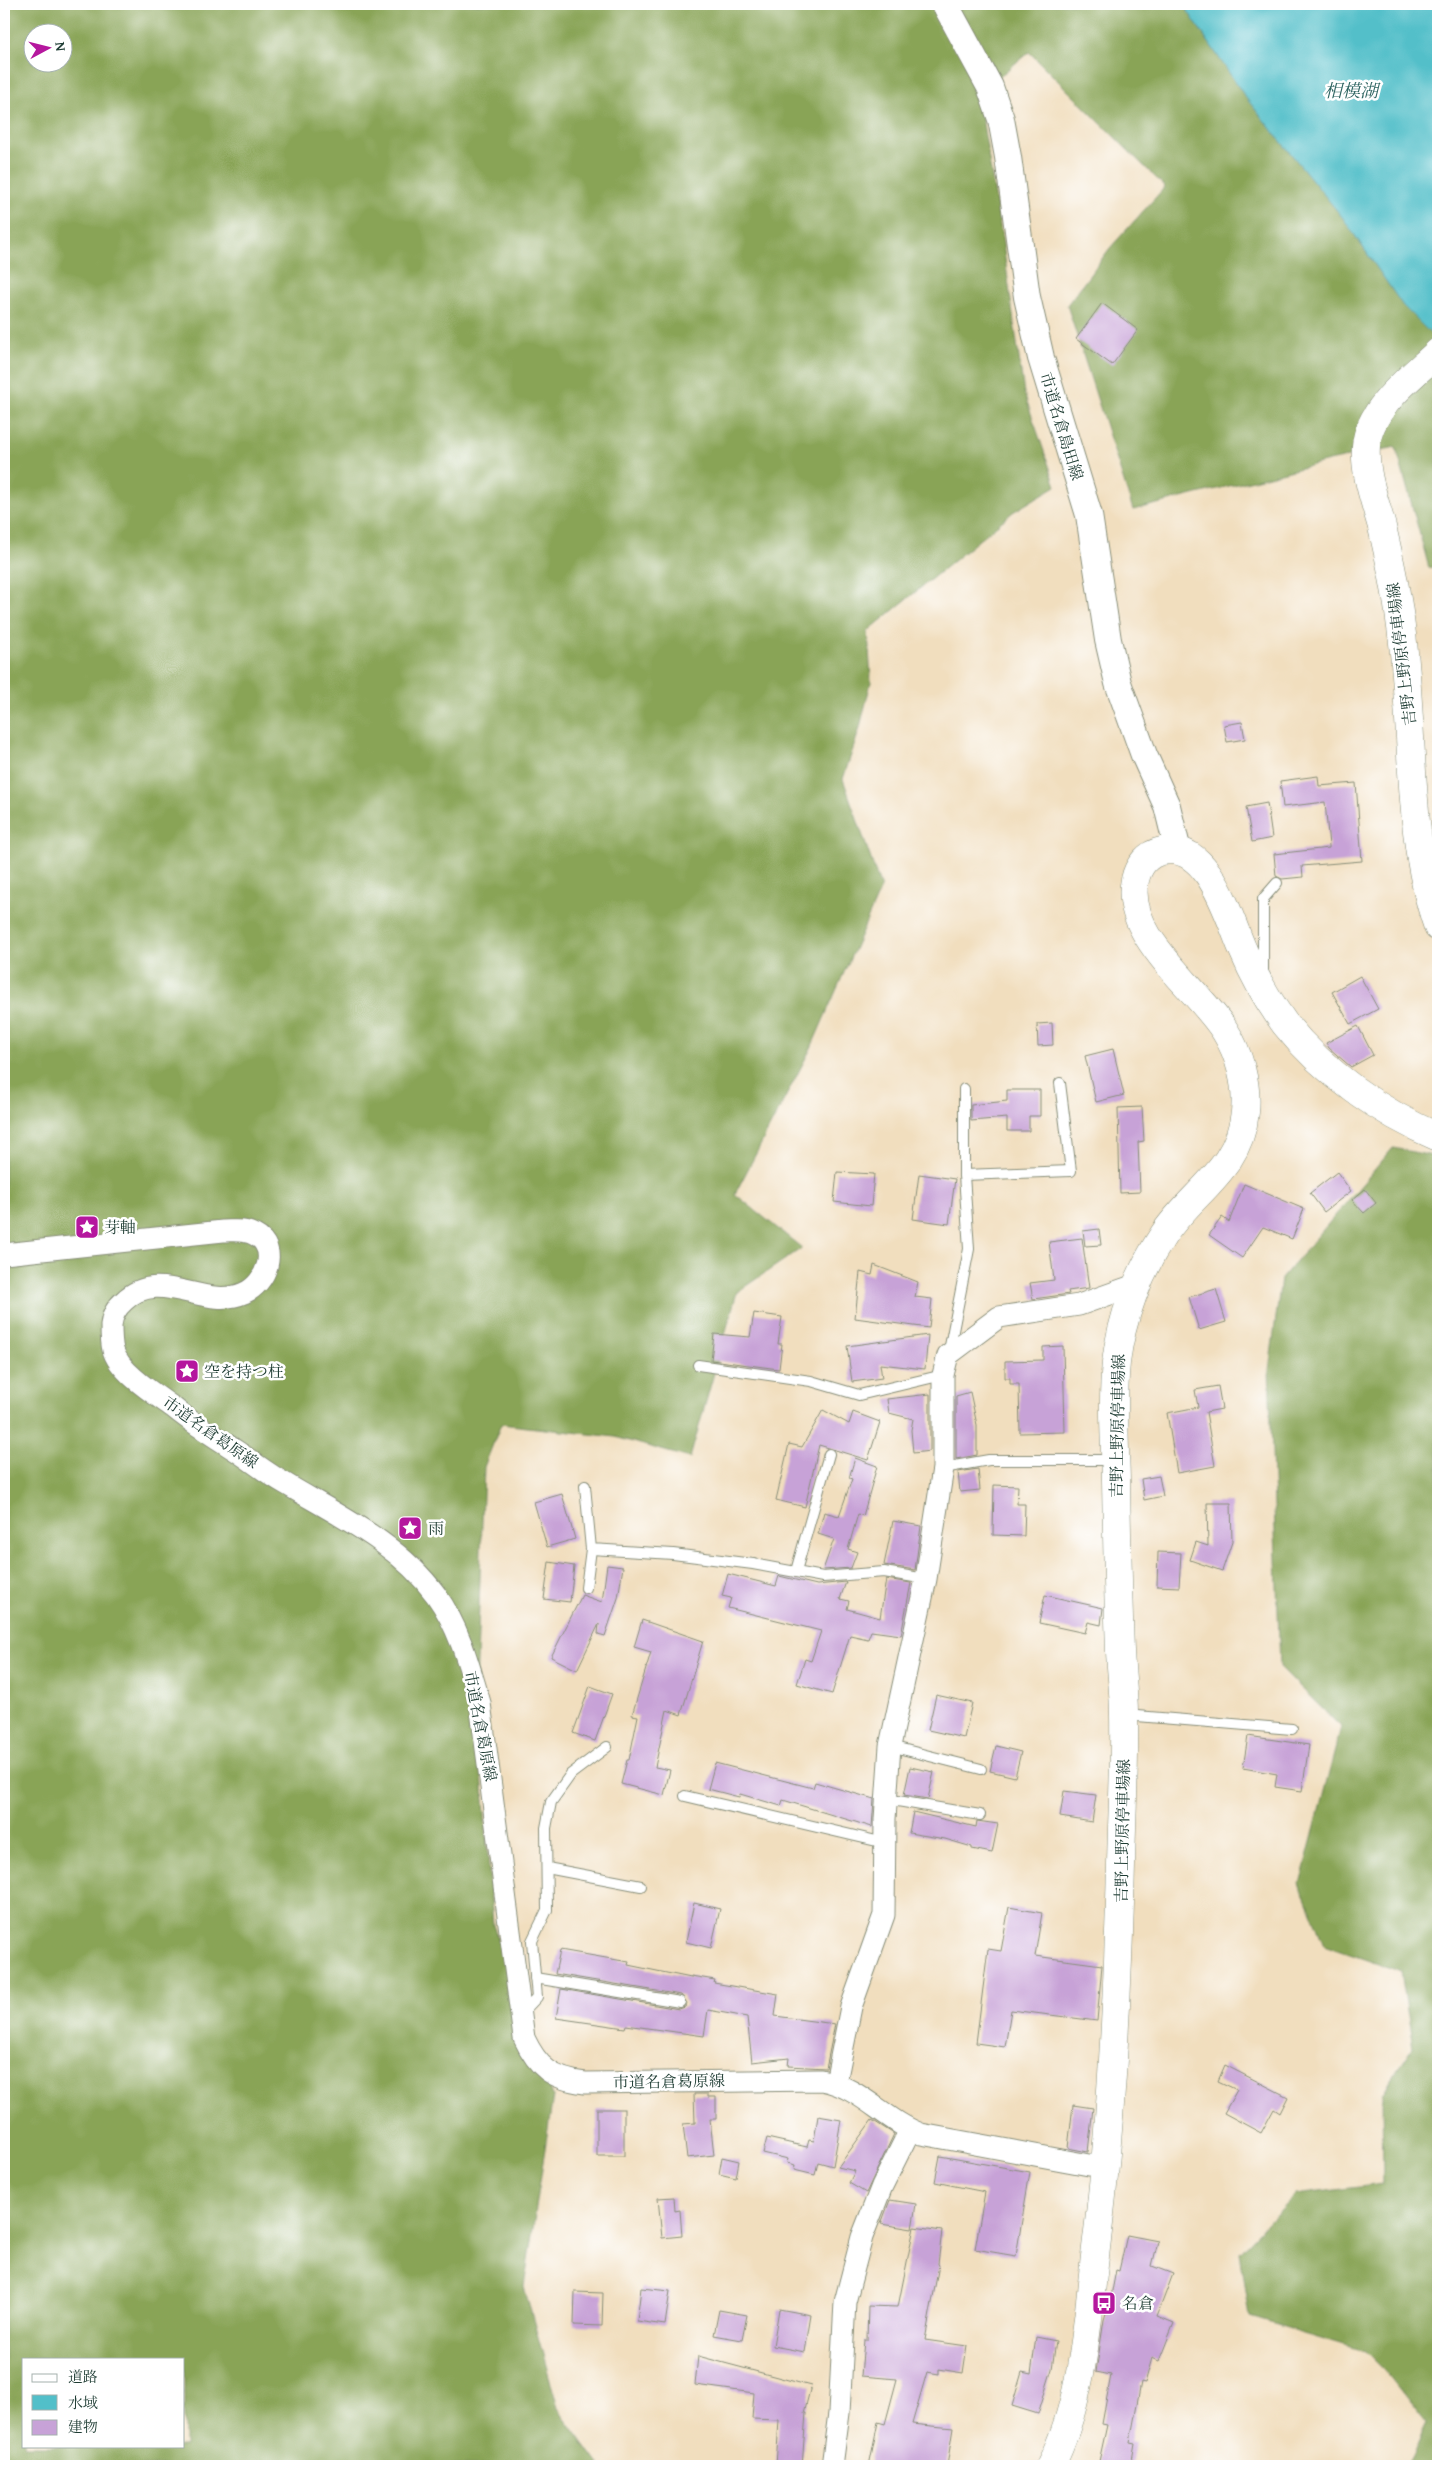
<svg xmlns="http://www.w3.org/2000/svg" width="1442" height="2470" font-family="'Gentium Book Plus','Noto Serif JP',serif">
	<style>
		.forest { fill: #89a456; stroke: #547045; fill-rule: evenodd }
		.water { fill: #52bfc9; stroke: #387e7e }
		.building { fill: #c7a2d7 }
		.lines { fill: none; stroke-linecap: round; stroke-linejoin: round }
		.service-casing { stroke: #888e79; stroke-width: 12 }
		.minor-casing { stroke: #888e79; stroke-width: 23 }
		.tertiary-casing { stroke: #888e79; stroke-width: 28 }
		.secondary-casing { stroke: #888e79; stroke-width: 29 }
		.service { stroke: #fff; stroke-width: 10 }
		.minor { stroke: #fff; stroke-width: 21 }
		.tertiary { stroke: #fff; stroke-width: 26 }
		.secondary { stroke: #fff; stroke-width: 28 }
		.labels { text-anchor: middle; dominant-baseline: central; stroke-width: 5; stroke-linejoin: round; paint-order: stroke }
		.street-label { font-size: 16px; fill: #1f3d34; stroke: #fff }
		.poi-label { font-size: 16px; fill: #1f3d34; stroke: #fff; text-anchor: start }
		.water-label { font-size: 18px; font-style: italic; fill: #2e6461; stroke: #fff }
	</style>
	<rect width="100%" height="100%" fill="#fff"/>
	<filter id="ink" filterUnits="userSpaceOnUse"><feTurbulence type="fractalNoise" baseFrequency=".02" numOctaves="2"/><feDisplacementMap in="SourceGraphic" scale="10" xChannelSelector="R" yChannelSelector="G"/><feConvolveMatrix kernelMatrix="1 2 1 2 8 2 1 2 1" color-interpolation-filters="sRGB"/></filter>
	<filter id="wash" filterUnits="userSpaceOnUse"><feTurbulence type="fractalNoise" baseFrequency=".0096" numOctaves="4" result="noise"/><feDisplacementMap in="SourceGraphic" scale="20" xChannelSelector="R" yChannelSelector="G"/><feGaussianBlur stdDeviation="1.12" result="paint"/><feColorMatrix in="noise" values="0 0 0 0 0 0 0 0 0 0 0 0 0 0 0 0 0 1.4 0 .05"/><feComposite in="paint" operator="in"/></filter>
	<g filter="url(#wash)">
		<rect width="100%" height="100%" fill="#f1debe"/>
		<!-- forest -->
		<g class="forest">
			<path d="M4,4H1183L1246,98L1343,218L1403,306L1438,341V565L1429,568L1396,447L1329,461L1133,510L1067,305L1110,248L1165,187L1029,52L978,94L1002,237L1024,393L1056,486L1013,512L868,631L871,682L859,731L843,779L881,888L811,1048L735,1194L802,1248L737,1292L690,1458L615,1437L501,1424L484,1467L476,1690L493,1925L553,2096L524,2287L558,2408L600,2466H4ZM32,32H62V62H32ZM24,2359H184V2446H24Z"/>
			<polygon points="1393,1148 1438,1157 1438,2466 1407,2466 1427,2424 1385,2371 1365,2351 1250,2317 1240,2252 1295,2195 1383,2184 1382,2093 1413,2047 1401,1972 1324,1945 1300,1884 1341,1727 1280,1667 1269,1370 1281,1279"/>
		</g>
		<!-- water -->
		<polygon class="water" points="1183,4 1438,4 1438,341 1403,306 1343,218 1246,98"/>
		<g id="blocks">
			<!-- building -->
			<g class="building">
				<polygon points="1102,303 1138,330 1112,365 1076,339"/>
				<polygon points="1242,722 1245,739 1227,742 1224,725"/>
				<polygon points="1318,776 1319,786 1356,783 1362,861 1302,866 1303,877 1282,879 1276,876 1274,854 1329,848 1329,846 1325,802 1283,807 1280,781"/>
				<polygon points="1267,803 1272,838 1252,842 1246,807"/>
				<polygon points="1360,976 1378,1009 1350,1024 1332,992"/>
				<polygon points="1052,1023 1053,1045 1038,1046 1037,1024"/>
				<polygon points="1358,1026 1373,1055 1351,1067 1329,1048 1326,1043"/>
				<polygon points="1113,1049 1124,1095 1096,1102 1085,1056"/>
				<polygon points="1007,1090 1040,1090 1040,1116 1029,1116 1029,1131 1007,1131 1007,1118 971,1121 971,1105 1007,1101"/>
				<polygon points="1142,1107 1144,1141 1138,1142 1140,1192 1120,1193 1118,1108"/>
				<polygon points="837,1172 874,1174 871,1206 834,1202"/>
				<polygon points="1337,1172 1351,1191 1324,1212 1310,1193"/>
				<polygon points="919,1174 955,1179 949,1224 913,1219"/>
				<polygon points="1244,1184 1304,1209 1292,1239 1263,1227 1242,1258 1209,1235 1222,1217 1229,1222"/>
				<polygon points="1365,1189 1376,1203 1364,1213 1352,1200"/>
				<polygon points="1099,1229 1101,1245 1085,1246 1083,1231"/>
				<polygon points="1082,1238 1089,1288 1068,1291 1069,1294 1033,1299 1030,1283 1054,1280 1049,1242"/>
				<polygon points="874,1265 918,1282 915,1297 932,1299 929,1328 855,1318 860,1272 872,1275"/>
				<polygon points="1216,1289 1226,1322 1199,1330 1189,1297"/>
				<polygon points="754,1313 782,1317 778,1344 782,1344 779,1369 711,1360 714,1334 750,1337"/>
				<polygon points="928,1335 925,1369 880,1364 882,1378 852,1382 847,1346"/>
				<polygon points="1063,1346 1065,1432 1020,1433 1019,1384 1010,1384 1010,1378 1005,1378 1005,1361 1043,1360 1043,1347"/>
				<polygon points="1218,1386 1222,1409 1206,1412 1215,1466 1177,1473 1167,1413 1198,1407 1195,1390"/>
				<polygon points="970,1392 977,1425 977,1455 956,1459 956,1396"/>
				<polygon points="930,1394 930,1451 913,1453 911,1430 913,1419 889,1413 887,1399"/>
				<polygon points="823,1410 849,1424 853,1412 880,1422 868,1460 819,1445 805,1507 776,1500 789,1444 802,1447"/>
				<polygon points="855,1458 877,1466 863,1516 858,1514 848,1549 857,1552 851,1568 823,1570 834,1539 818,1534 824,1512 839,1516 852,1479 849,1478"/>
				<polygon points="978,1469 980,1490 960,1492 958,1472"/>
				<polygon points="1159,1476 1163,1496 1144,1500 1141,1479"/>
				<polygon points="994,1485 1018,1486 1017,1504 1025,1504 1024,1536 993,1535"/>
				<polygon points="562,1494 575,1539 547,1547 534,1502"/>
				<polygon points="1207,1503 1231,1503 1232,1542 1222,1571 1190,1560 1196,1542 1208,1546"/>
				<polygon points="893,1521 921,1526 915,1570 884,1565"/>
				<polygon points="1158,1552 1181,1553 1179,1587 1157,1586"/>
				<polygon points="549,1562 574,1566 570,1602 544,1599"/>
				<polygon points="607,1565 623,1567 618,1598 605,1636 598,1634 599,1624 577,1670 551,1657 582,1595 602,1602"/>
				<polygon points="728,1574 776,1586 779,1576 817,1585 846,1582 840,1599 849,1601 847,1609 880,1618 886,1579 911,1583 901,1635 871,1631 868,1639 850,1635 832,1694 797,1684 805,1659 811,1661 821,1631 728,1608 731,1598 722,1596"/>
				<polygon points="1045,1595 1103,1608 1101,1625 1088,1622 1085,1633 1039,1623"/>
				<polygon points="642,1620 703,1641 681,1715 667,1710 655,1767 670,1770 664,1795 621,1784 627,1760 629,1760 638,1716 632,1715 651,1652 634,1647"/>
				<polygon points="590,1686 612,1694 595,1741 573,1733"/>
				<polygon points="936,1695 972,1703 964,1738 928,1730"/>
				<polygon points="1248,1736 1309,1745 1302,1791 1275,1787 1277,1774 1243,1768"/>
				<polygon points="996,1746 1021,1752 1015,1777 990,1771"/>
				<polygon points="715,1763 813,1788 815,1782 874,1799 872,1827 783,1800 781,1806 740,1794 739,1797 708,1789"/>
				<polygon points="910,1767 934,1772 928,1799 904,1795"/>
				<polygon points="1064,1791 1096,1795 1092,1822 1060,1817"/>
				<polygon points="913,1812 976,1827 977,1821 998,1824 992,1853 972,1849 972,1847 945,1839 909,1833"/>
				<polygon points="694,1903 720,1909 711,1948 686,1942"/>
				<polygon points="1009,1907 1042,1913 1035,1956 1102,1965 1097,2021 1011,2010 1005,2047 976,2043 988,1949 1001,1951"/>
				<polygon points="560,1950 629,1962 628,1965 691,1978 691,1976 715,1980 714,1983 778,1994 775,2016 835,2024 826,2068 788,2066 789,2058 752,2062 747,2017 708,2010 704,2036 626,2025 625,2028 556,2018 561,1989 679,2009 685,2007 687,2003 681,1995 555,1974"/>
				<polygon points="1225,2065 1288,2097 1280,2113 1274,2109 1261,2133 1224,2113 1237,2090 1218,2081"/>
				<polygon points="694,2094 708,2094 708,2097 716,2097 716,2119 710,2119 714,2155 687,2158 683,2124 695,2123"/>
				<polygon points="1073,2105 1093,2108 1088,2152 1068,2148"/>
				<rect x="597" y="2109" width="27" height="47"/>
				<polygon points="818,2116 841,2120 833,2166 818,2162 815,2175 794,2170 795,2165 787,2163 788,2159 763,2153 767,2138 807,2147 809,2140 814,2141"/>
				<polygon points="872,2120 894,2134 866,2193 849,2183 855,2171 838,2167"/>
				<polygon points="940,2156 1030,2172 1016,2256 975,2249 985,2192 935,2182"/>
				<polygon points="722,2157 739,2161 736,2178 719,2174"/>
				<polygon points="674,2197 675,2211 680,2210 682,2236 662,2238 658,2198"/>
				<polygon points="890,2200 916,2204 912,2229 881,2224"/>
				<polygon points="914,2227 942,2231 938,2264 939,2265 925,2340 967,2346 963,2373 939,2369 939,2374 927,2372 912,2424 953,2428 947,2466 869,2466 878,2422 885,2424 897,2379 861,2376 864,2340 867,2340 868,2306 898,2307"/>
				<polygon points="1127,2235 1158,2241 1152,2266 1173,2274 1157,2316 1174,2323 1159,2361 1152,2358 1145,2383 1141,2382 1130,2442 1135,2443 1131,2466 1098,2466 1107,2425 1102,2424 1111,2375 1096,2372 1104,2320 1106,2313 1108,2313 1116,2270 1119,2271"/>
				<polygon points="641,2288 670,2291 665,2325 637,2321"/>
				<polygon points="575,2292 603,2293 602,2326 574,2325"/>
				<polygon points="779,2309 811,2315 805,2352 773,2346"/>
				<polygon points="719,2310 747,2315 742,2340 714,2335"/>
				<polygon points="1036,2337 1056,2341 1052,2369 1038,2414 1012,2406 1022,2372 1031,2374"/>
				<polygon points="698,2356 811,2386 804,2413 806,2413 802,2466 776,2466 779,2420 752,2419 754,2393 695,2385"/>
			</g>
		</g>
	</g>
	<g filter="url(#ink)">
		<use href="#blocks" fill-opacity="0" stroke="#888e79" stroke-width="1"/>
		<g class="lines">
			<!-- service casing -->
			<g class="service-casing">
				<g id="service">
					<polyline points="1263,972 1263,899 1277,883"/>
					<polyline points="964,1175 1071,1171 1060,1083"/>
					<polyline points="949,1351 969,1249 964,1175 964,1089"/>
					<polyline points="698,1365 811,1381 859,1395 943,1375"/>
					<polyline points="943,1468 989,1460 1114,1460"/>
					<polyline points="585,1486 591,1549 673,1554 753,1564 823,1577 884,1572 926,1579"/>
					<polyline points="796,1571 829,1454"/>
					<polyline points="586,1588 591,1549"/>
					<polyline points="1125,1715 1292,1729"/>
					<polyline points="890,1746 981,1769"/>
					<polyline points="685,1796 885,1843"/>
					<polyline points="886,1799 980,1815"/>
					<polyline points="547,1868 641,1886"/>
					<polyline points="535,1978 680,2002"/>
					<polyline points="521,2014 537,1997 532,1941 547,1910 546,1828 551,1802 571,1774 607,1747"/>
				</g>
			</g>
			<!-- minor casing -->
			<g class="minor-casing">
				<g id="minor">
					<path d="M4,1254L223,1231C234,1231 245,1229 255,1235C280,1248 266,1284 244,1293C204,1311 160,1266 124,1301C117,1307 112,1316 111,1325C111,1333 111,1342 113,1350C119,1372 156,1395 174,1408C193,1424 214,1436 235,1450C252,1461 268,1474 286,1484C339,1516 398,1543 436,1595C459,1627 469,1665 480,1703L524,2038C538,2068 552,2079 585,2083L821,2080C861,2087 885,2121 921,2134L1089,2165H1106"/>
					<polyline points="836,2082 851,2007 884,1915 885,1819 890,1746 926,1579 943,1468 943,1375 948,1355 999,1317 1079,1305 1138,1284"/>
					<polyline points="832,2466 839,2413 845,2302 862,2237 882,2186 910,2130"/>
				</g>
			</g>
			<!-- tertiary casing -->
			<g class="tertiary-casing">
				<polyline id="tertiary" points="945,4 990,87 1001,119 1008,157 1027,297 1041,358 1089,515 1108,640 1118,683 1144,755 1167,806 1178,851"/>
			</g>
			<!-- secondary casing -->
			<g class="secondary-casing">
				<g id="secondary">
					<path d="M1438,352C1413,376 1369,407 1366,446C1364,473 1375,501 1382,527C1390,560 1397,594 1401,627C1415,724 1405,835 1438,927"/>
					<path d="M1050,2466C1084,2400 1087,2321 1096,2248C1112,2121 1118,1993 1121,1865C1122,1815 1125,1765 1124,1715C1124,1694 1121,1673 1120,1651C1118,1594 1117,1537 1116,1480C1115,1442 1112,1401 1116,1363C1121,1319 1139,1271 1164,1234C1194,1190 1239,1170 1245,1112C1248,1085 1239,1053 1225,1031C1198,988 1122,935 1135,880C1138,866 1147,854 1162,851C1209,840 1229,919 1243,950C1254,976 1268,1001 1285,1024C1325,1074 1380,1112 1438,1137"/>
				</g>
			</g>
			<!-- service -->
			<use href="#service" class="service"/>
			<!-- minor -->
			<use href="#minor" class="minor"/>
			<!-- tertiary -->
			<use href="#tertiary" class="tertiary"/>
			<!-- secondary -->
			<use href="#secondary" class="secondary"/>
		</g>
	</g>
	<!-- icons -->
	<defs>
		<g id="sight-square" transform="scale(1.25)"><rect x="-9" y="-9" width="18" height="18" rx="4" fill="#b5179e" stroke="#fff"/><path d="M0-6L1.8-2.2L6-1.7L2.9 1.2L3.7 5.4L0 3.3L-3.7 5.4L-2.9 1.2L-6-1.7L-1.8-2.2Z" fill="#fff"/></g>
		<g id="bus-square" transform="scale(1.25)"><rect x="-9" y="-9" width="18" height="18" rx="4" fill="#b5179e" stroke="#fff"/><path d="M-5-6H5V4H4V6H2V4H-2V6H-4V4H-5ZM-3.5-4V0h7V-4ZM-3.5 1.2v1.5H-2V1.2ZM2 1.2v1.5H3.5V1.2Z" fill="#fff"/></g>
	</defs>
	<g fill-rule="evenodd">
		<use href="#sight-square" x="87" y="1227"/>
		<use href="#sight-square" x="187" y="1371"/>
		<use href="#sight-square" x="410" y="1528"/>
		<use href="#bus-square" x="1104" y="2303"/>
	</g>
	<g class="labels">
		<!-- street labels -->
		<g class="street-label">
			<text transform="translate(1062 426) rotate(73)">市道名倉島田線</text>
			<text transform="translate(1401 654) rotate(-97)">吉野上野原停車場線</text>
			<text transform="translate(1117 1426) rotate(-89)">吉野上野原停車場線</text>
			<text transform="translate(211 1432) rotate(35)">市道名倉葛原線</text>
			<text transform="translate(481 1726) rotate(79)">市道名倉葛原線</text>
			<text transform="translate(1122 1831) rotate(-89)">吉野上野原停車場線</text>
			<text transform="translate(669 2081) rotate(-1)">市道名倉葛原線</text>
		</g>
		<!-- poi labels -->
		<g class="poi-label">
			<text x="104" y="1227">芽軸</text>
			<text x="204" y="1371">空を持つ柱</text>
			<text x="428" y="1528">雨</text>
			<text x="1122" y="2303">名倉</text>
		</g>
		<!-- water labels -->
		<g class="water-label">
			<text x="1351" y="90">相模湖</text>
		</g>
	</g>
	<!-- margin -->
	<rect width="1442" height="2470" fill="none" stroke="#fff" stroke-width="20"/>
	<!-- legend -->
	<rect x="22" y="2358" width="162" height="90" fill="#ffffff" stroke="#a5b1ae"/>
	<rect x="32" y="2374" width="25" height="8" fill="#ffffff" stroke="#a5b1ae"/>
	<text x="68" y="2382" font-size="15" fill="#1f3d34">道路</text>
	<rect x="32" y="2395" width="25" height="15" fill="#52bfc9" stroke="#a5b1ae"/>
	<text x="68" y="2408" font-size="15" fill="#1f3d34">水域</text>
	<rect x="32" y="2420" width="25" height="15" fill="#c7a2d7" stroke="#a5b1ae"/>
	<text x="68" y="2432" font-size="15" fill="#1f3d34">建物</text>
	<!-- north arrow -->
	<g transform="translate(48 48) rotate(83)"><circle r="24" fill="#ffffff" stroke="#a5b1ae"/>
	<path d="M0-4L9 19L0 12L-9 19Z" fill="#b5179e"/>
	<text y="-8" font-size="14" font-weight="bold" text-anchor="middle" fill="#1f3d34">N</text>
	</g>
</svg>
